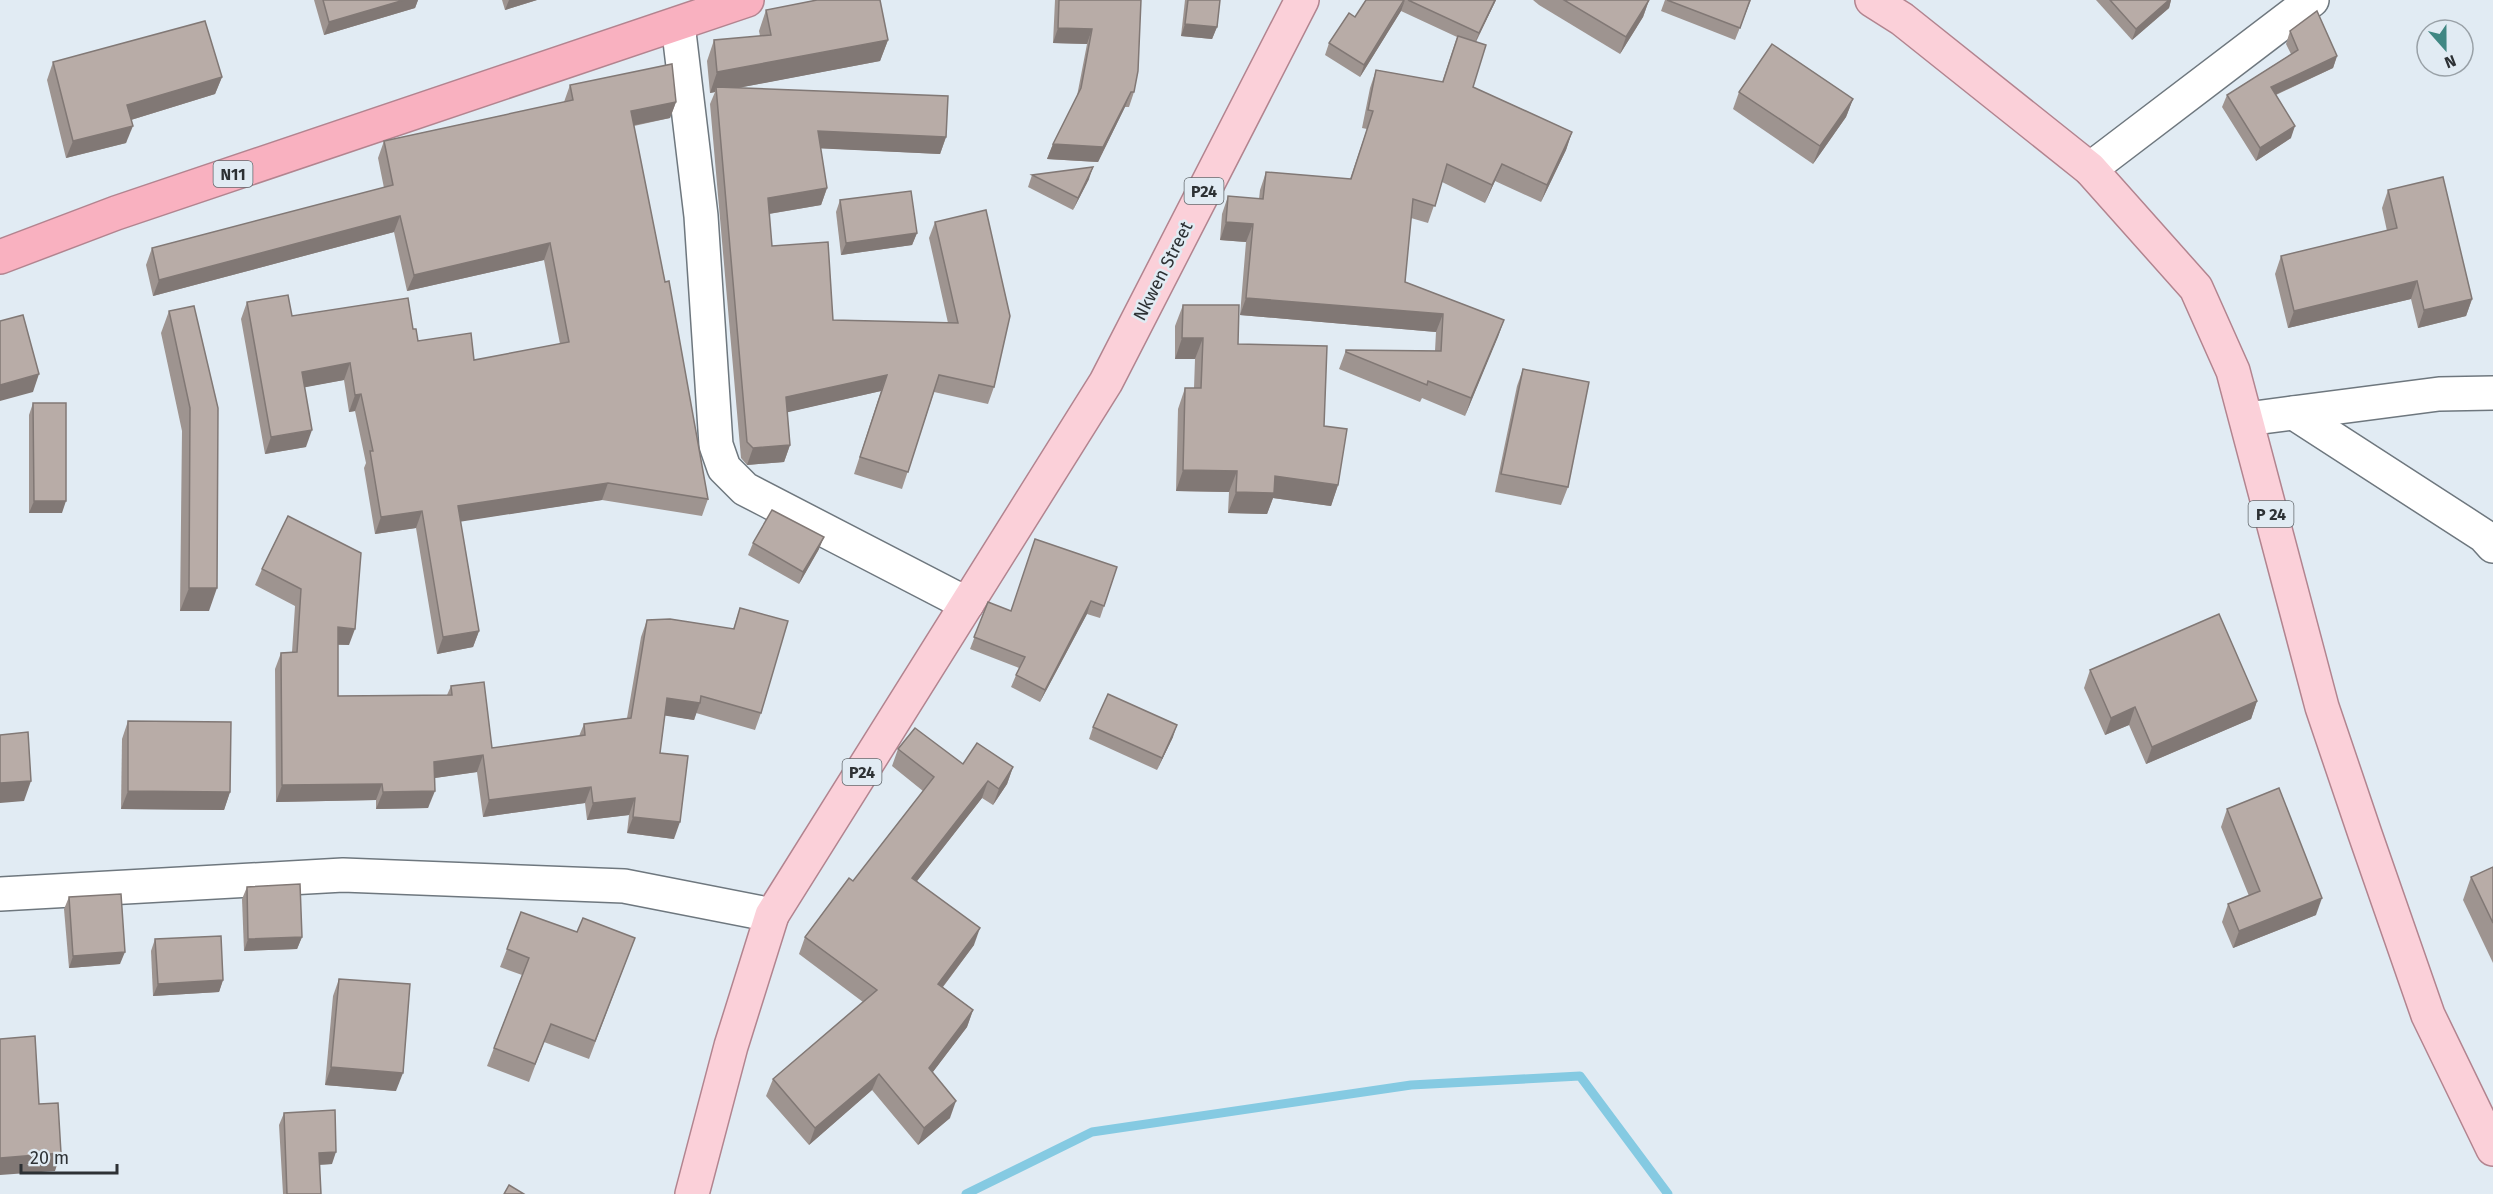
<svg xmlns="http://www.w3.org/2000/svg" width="2493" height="1194" font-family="'Fira Sans',sans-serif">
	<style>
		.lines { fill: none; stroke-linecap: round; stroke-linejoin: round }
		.stream { stroke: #85cae2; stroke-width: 9 }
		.minor-casing { stroke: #6e777e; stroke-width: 36 }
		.major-casing { stroke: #b2848f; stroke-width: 36 }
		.highway-casing { stroke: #b2848f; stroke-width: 36 }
		.minor { stroke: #fff; stroke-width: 33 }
		.major { stroke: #fbd0d9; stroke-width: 33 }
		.highway { stroke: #f9b1c0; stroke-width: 33 }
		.wall { fill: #9e9490 }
		.shaded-wall { fill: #817875 }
		.building { fill: #b8aca7; stroke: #817875; stroke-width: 1.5 }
		.labels { text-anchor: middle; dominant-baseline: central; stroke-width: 5; stroke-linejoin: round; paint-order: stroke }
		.shield { fill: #e1ebf3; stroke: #63696d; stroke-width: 1.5 }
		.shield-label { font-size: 16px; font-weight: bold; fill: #2d3134 }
		.street-label { font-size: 18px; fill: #2d3134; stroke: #e1ebf3 }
	</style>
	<rect width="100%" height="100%" fill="#e1ebf3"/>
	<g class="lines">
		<!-- stream -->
		<polyline class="stream" points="966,1194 1092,1132 1411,1085 1580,1076 1668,1194"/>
		<!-- minor casing -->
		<g class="minor-casing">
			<g id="minor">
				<polyline points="678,24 701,216 716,445 724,468 745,489 967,604"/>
				<polyline points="2090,169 2312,0"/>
				<polyline points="2294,413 2484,536 2493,546"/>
				<polyline points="2247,419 2439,394 2493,393"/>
				<polyline points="0,894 343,875 624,886 772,915"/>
			</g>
		</g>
		<!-- major casing -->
		<g class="major-casing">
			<g id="major">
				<polyline points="1872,0 1902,19 2090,169 2196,288 2233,371 2322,707 2365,834 2428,1015 2493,1149"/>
				<polyline points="692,1194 731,1046 772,915 1106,382 1302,0"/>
			</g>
		</g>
		<!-- highway casing -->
		<g class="highway-casing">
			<polyline id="highway" points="0,257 116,213 747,0"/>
		</g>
		<!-- minor -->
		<use href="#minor" class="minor"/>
		<!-- major -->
		<use href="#major" class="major"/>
		<!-- highway -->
		<use href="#highway" class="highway"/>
	</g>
	<!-- wall -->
	<g class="wall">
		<polygon points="314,0 418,0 415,8 324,35"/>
		<polygon points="502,0 537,0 505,10"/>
		<polygon points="1055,0 1141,0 1134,92 1129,107 1125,107 1098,162 1047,159 1053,144 1077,96 1087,44 1053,43"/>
		<polygon points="1185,0 1220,0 1217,27 1212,39 1181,36"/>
		<polygon points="1366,0 1496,0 1476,42 1473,87 1572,132 1566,150 1541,202 1495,181 1485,203 1442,182 1428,223 1411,218 1405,282 1504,320 1465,416 1422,398 1420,402 1339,369 1346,350 1435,351 1436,332 1240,315 1246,242 1220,240 1222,214 1228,196 1259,199 1260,190 1266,172 1350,179 1367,129 1362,128 1370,88 1376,70 1442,82 1457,37 1401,11 1360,77 1325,55 1329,43 1355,17"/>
		<polygon points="1533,0 1649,0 1643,17 1620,54 1539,5"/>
		<polygon points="1665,0 1751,0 1735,40 1661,11"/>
		<polygon points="2096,0 2171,0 2169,8 2132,40"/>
		<polygon points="766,10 888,40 880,61 737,88 946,137 940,154 820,148 827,188 821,205 769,214 772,246 833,320 948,323 929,238 935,222 994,387 988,404 934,392 902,489 854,474 881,391 787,412 790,445 784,462 747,465 741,458 710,104 715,92 710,93 707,61 714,40 760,36 759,31"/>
		<polygon points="2290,31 2337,56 2333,68 2276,95 2291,138 2256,161 2222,107 2227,95 2291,54 2286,44"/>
		<polygon points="53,62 222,77 215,94 131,120 126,143 66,158 47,80"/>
		<polygon points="570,85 676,102 670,118 634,126 708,499 702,516 602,500 460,521 479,631 473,647 437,654 416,528 375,534 364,468 366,463 355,411 349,412 344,380 304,387 306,447 265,454 241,319 247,302 292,316 413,329 418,341 474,360 560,344 544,260 407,291 394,232 153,296 146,265 152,248 384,188 378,158 384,141 564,102"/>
		<polygon points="1739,92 1853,99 1846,117 1813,164 1733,109"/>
		<polygon points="1032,175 1089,179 1073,210 1028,187"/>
		<polygon points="2388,190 2472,299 2466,316 2418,328 2411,299 2288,328 2275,274 2281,256 2387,231 2382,208"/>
		<polygon points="840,200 917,233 912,245 841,255 836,212"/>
		<polygon points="1183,305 1238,344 1324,426 1338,485 1331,506 1273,498 1267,514 1228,513 1229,492 1176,491 1178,409 1185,388 1194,388 1195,359 1175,359 1175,326"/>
		<polygon points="194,306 209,611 180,611 182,431 161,333 169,311"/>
		<polygon points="1523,369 1568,487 1561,505 1495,492 1517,386"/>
		<polygon points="33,403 62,513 29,513 29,415"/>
		<polygon points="288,516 349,645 338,645 338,696 447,695 451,686 492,748 579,736 584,724 627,718 641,637 647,620 733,629 740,608 761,713 755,730 696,713 694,720 665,715 660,753 674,839 627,833 629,815 587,820 585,803 483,817 477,772 434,778 428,808 376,809 376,800 276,802 275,669 281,653 292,652 295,606 255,585 262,569"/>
		<polygon points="753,543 819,549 799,584 748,555"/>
		<polygon points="1117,567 1100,618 1087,614 1040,702 1011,687 1019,668 970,649 988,602 1011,611"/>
		<polygon points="2090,670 2257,701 2251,719 2146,764 2129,725 2105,735 2084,688"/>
		<polygon points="128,721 230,792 224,810 121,809 122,739"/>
		<polygon points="1093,727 1173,737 1157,770 1089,739"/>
		<polygon points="898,749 963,764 1013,767 1007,784 993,805 982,798 917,881 974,945 943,987 973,1010 967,1027 932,1073 950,1118 918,1145 872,1090 809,1145 766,1096 773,1079 863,1002 799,954 805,937 853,881 923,791 892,766"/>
		<polygon points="2227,809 2316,915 2233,948 2222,922 2228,904 2249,896 2221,827"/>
		<polygon points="2493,867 2493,963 2463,900 2471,877"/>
		<polygon points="247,887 302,937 297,949 244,951 242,899"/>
		<polygon points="69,897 120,964 69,968 64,909"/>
		<polygon points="577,932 635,938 589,1059 544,1042 529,1082 487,1066 522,975 500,967 507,949"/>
		<polygon points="155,939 223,980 219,992 153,996 151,951"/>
		<polygon points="339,979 396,1091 325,1085 333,996"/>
		<polygon points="284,1113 332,1164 319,1165 321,1194 283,1194 279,1125"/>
	</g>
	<!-- shaded-wall -->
	<g class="shaded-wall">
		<polygon points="404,0 418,0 415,8 324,35 329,22"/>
		<polygon points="509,0 537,0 505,10"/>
		<polygon points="1405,0 1401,11 1360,77 1364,65"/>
		<polygon points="1495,0 1496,0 1474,45 1479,33"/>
		<polygon points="1649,0 1643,17 1620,54 1626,37"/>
		<polygon points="2169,0 2171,0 2169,8 2132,40 2136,29"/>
		<polygon points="1185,24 1217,27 1212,39 1181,36"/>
		<polygon points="1058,28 1092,29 1087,44 1053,43"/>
		<polygon points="888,40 880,61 717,92 716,87 715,92 710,93 717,72"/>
		<polygon points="2337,56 2333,68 2266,99 2271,87"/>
		<polygon points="222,77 215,94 121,123 127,105"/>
		<polygon points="1131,92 1125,107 1098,162 1047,159 1053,144"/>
		<polygon points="1853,99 1846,117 1813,164 1820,146"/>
		<polygon points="676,102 670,118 625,127 631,111"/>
		<polygon points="133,126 126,143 66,158 73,141"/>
		<polygon points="2295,126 2291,138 2256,161 2260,148"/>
		<polygon points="818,131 946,137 940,154 812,148"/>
		<polygon points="1572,132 1566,150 1541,202 1547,185"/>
		<polygon points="1502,164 1495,181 1485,203 1492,185"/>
		<polygon points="1093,167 1089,179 1073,210 1078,198"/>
		<polygon points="827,188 821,205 762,215 768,198"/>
		<polygon points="400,216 394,232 153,296 159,280"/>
		<polygon points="1226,222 1253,224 1246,242 1220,240"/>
		<polygon points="917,233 912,245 841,255 846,243"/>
		<polygon points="550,243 544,260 407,291 414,275"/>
		<polygon points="2417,281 2411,299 2288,328 2294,311"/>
		<polygon points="1246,298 1443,314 1436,332 1240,315"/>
		<polygon points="2472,299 2466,316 2418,328 2424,310"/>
		<polygon points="1504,320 1498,337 1465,416 1471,398"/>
		<polygon points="1182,338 1203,338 1195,359 1175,359"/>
		<polygon points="350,363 344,380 296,389 302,372"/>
		<polygon points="39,374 33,392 0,401 0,385"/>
		<polygon points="887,375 881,391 780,414 786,397"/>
		<polygon points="361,394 355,411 349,412 355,395"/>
		<polygon points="312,430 306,447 265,454 271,437"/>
		<polygon points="790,445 784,462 747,465 753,448"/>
		<polygon points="1183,470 1237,471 1229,492 1176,491"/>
		<polygon points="1275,476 1338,485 1331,506 1273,498 1267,514 1228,513 1236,492"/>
		<polygon points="608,483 602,500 452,523 458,506"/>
		<polygon points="34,501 66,501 62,513 29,513"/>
		<polygon points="422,511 416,528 375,534 381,517"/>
		<polygon points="824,537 819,549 799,584 803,572"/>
		<polygon points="189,588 217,588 209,611 180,611"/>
		<polygon points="1091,601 1087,614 1040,702 1045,690"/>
		<polygon points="338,627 355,629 349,645 332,644"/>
		<polygon points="479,631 473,647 437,654 443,637"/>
		<polygon points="667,698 700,703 694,720 661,715"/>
		<polygon points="2257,701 2251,719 2146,764 2152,747"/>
		<polygon points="2135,707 2129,725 2105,735 2111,718"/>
		<polygon points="1177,725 1173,737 1157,770 1162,758"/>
		<polygon points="483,755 477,772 428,779 434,762"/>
		<polygon points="1013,767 1007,784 993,805 999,789"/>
		<polygon points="31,781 24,801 0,803 0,783"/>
		<polygon points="988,781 982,798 906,895 912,878"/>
		<polygon points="382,784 376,800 276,802 282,785"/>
		<polygon points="591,787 585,803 483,817 489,800"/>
		<polygon points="128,791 230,792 224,810 121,809"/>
		<polygon points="435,791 428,808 376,809 383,792"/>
		<polygon points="635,798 629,815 587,820 593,803"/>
		<polygon points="633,817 680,822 674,839 627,833"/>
		<polygon points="2322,898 2316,915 2233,948 2239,931"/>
		<polygon points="980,928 974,945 932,1001 938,984"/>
		<polygon points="302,937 297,949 244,951 248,939"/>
		<polygon points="125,952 120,964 69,968 73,956"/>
		<polygon points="223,980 219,992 153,996 158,984"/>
		<polygon points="973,1010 967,1027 923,1085 929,1068"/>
		<polygon points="331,1067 403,1073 396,1091 325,1085"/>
		<polygon points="879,1074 872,1090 809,1145 815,1128"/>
		<polygon points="956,1101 950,1118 918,1145 924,1128"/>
		<polygon points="336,1152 332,1164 314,1165 319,1153"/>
		<polygon points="61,1153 55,1171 0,1175 0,1158"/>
	</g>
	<!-- building -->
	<g class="building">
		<polygon points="323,0 404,0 329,22"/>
		<polygon points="817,0 880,0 888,40 717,72 714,40 771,35 766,10"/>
		<polygon points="1059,0 1141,0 1138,71 1134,92 1131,92 1103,147 1053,144 1081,88 1092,29 1058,28"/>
		<polygon points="1188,0 1220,0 1217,27 1185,24"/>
		<polygon points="1366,0 1404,0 1364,65 1329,43 1349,13 1355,17"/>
		<polygon points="1408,0 1495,0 1479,33"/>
		<polygon points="1564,0 1649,0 1626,37"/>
		<polygon points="1667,0 1750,0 1740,28"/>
		<polygon points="2110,0 2169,0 2136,29"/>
		<polygon points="2317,11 2337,56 2271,87 2295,126 2260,148 2227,95 2298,50 2290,31"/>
		<polygon points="205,21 222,77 127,105 133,126 73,141 53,62"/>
		<polygon points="1458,36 1486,45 1473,87 1572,132 1547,185 1502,164 1492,185 1447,164 1435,206 1413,199 1405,282 1504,320 1471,398 1428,381 1427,385 1346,352 1346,350 1441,351 1443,314 1246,298 1253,224 1226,222 1228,196 1263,199 1266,172 1351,179 1373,111 1368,110 1376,70 1443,82"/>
		<polygon points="1772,44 1853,99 1820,146 1739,92"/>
		<polygon points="672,64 676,102 631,111 665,282 669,281 708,499 608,483 458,506 479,631 443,637 422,511 381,517 370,451 373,451 361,394 355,395 350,363 302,372 312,430 271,437 247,302 288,295 292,316 408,298 413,329 416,329 418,341 471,333 474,360 569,342 550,243 414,275 400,216 159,280 152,248 393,185 384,141 573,100 570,85"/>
		<polygon points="716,87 948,96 946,137 818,131 827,188 768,198 772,246 828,242 833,320 958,323 935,222 986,210 1010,316 994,387 939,375 908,472 860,457 887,375 786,397 790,445 753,448 747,442"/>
		<polygon points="1093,167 1078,198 1032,175"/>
		<polygon points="2443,177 2472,299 2424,310 2417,281 2294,311 2281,256 2397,228 2388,190"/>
		<polygon points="911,191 917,233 846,243 840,200"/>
		<polygon points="1183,305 1239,305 1238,344 1327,346 1324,426 1347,429 1338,485 1275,476 1274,493 1236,492 1237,471 1183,470 1185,388 1201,388 1203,338 1182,338"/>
		<polygon points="194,306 218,408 217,588 189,588 190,408 169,311"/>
		<polygon points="23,315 39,374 0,385 0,321"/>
		<polygon points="1523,369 1589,382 1568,487 1501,474"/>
		<polygon points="33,403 66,403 66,501 34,501"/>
		<polygon points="772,510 824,537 803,572 753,543"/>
		<polygon points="288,516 361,553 355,629 338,627 338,696 452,695 451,686 484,682 492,748 585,735 584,724 631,718 647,620 670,619 734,629 740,608 788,621 761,713 701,696 700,703 667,698 660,753 688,756 680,822 633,817 635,798 593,803 591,787 489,800 483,755 434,762 435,791 383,792 382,784 282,785 281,653 297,652 301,589 262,569"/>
		<polygon points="1035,539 1117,567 1104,606 1091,601 1045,690 1016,675 1025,657 974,637 988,602 1011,611"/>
		<polygon points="2219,614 2257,701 2152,747 2135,707 2111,718 2090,670"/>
		<polygon points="1108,694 1177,725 1162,758 1093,727"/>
		<polygon points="128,721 231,722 230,792 128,791"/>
		<polygon points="915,728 963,764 977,743 1013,767 999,789 988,781 912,878 980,928 938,984 973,1010 929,1068 956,1101 924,1128 879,1074 815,1128 773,1079 877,990 805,937 849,878 853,881 934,777 898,749"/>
		<polygon points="28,732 31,781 0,783 0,735"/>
		<polygon points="2279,788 2322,898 2239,931 2228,904 2260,891 2227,809"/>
		<polygon points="2493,867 2493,923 2471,877"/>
		<polygon points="300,884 302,937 248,939 247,887"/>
		<polygon points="121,894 125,952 73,956 69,897"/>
		<polygon points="521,912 577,932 583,918 635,938 595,1041 551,1024 535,1064 494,1048 529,958 507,949"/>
		<polygon points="221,936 223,980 158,984 155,939"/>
		<polygon points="339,979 410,984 403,1073 331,1067"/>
		<polygon points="35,1036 39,1104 58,1103 61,1153 0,1158 0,1039"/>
		<polygon points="335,1110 336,1152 319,1153 321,1194 287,1194 284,1113"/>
		<polygon points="509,1185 524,1194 504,1194"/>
	</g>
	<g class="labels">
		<!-- shield labels -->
		<g class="shield">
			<rect x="213.5" y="161" width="39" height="26" rx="4.5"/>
			<rect x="1184.5" y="178" width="39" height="26" rx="4.5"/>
			<rect x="2248.5" y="501" width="45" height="26" rx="4.5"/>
			<rect x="842.5" y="759" width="39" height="26" rx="4.5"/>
		</g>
		<g class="shield-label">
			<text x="233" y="174">N11</text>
			<text x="1204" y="191">P24</text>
			<text x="2271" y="514">P 24</text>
			<text x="862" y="772">P24</text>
		</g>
		<!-- street labels -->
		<g class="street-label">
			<text transform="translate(1163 271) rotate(-63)">Nkwen Street</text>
		</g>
	</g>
	<!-- north arrow -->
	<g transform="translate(2445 48) rotate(159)"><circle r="28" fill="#e1ebf3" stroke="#99a1a7" stroke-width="1.5"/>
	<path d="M0-4.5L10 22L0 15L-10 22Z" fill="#408783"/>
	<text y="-9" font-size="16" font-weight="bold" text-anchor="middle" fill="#2d3134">N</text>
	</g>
	<!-- scale -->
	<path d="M21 1164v9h96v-9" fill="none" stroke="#2d3134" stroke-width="3"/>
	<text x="30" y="1164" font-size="18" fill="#2d3134" stroke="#e1ebf3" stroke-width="4.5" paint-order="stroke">20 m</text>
</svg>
